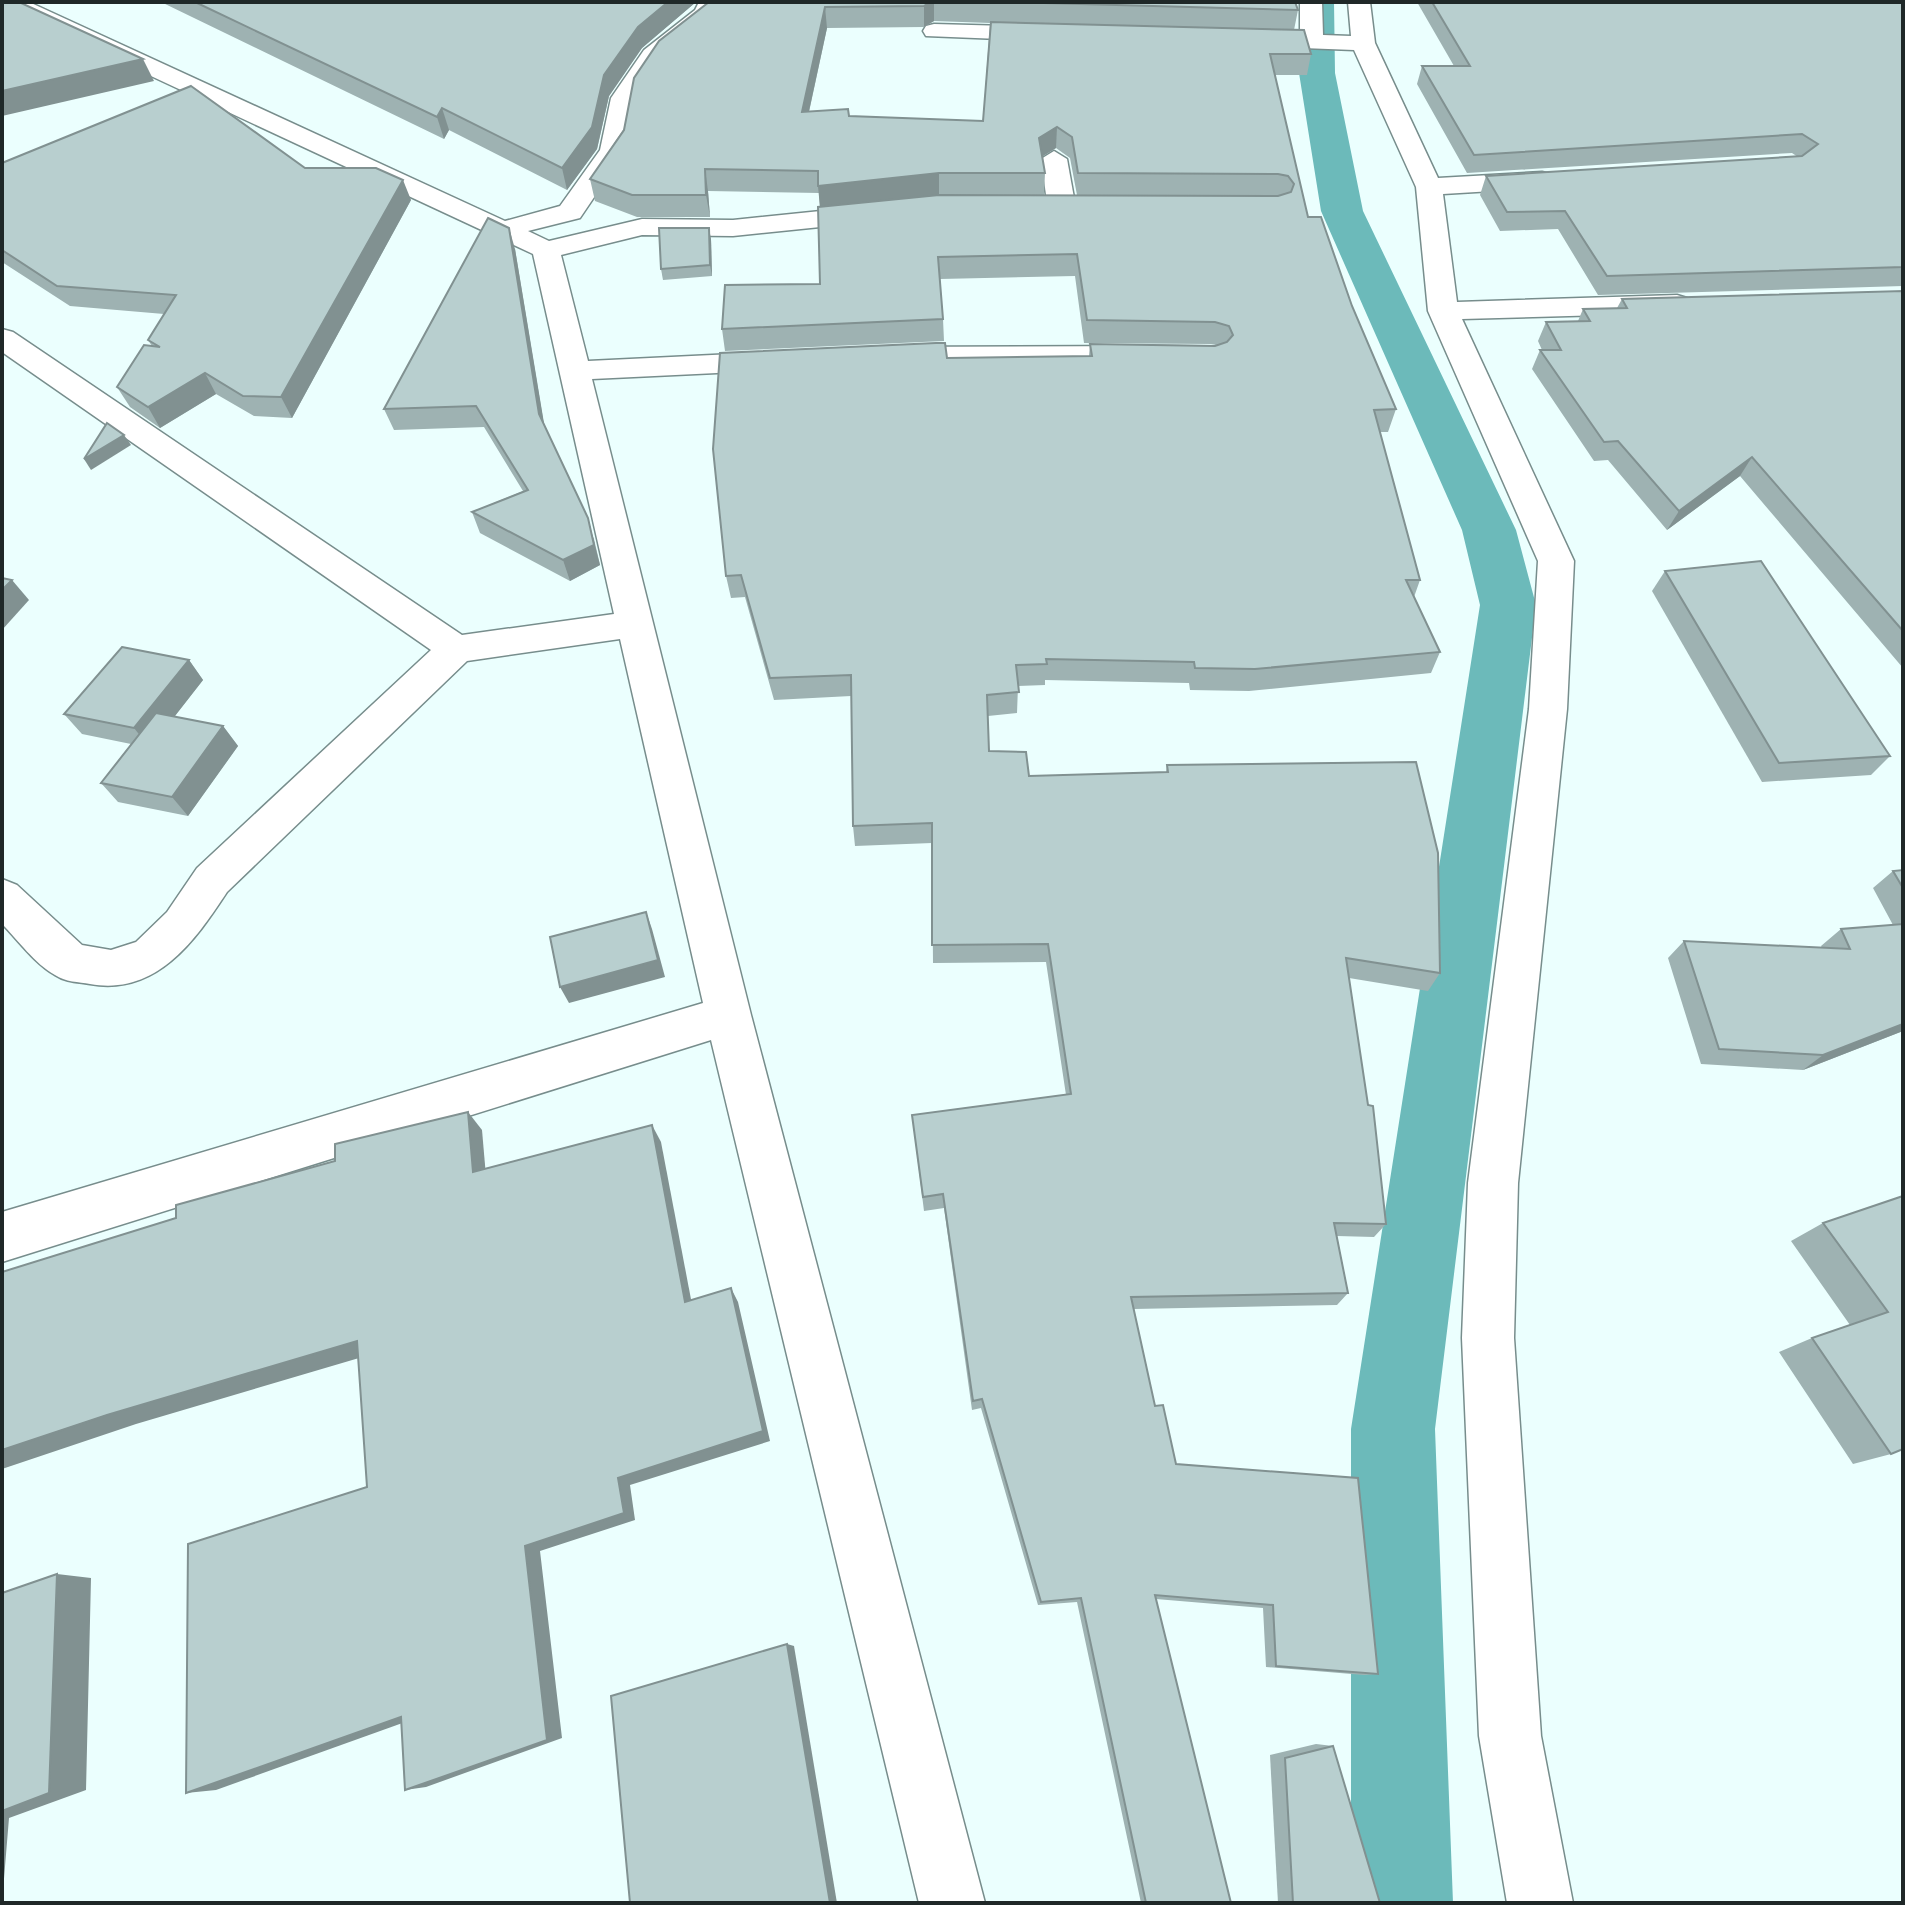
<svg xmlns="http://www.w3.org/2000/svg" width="1905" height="1905" font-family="'Noto Sans',sans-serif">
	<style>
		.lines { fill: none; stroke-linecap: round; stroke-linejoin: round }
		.canal { fill: #6cbaba; fill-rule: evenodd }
		.street-casing { stroke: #778d8c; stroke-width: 3 }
		.street { fill: #fff; fill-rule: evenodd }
		.wall { fill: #9eb2b2; fill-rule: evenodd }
		.shaded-wall { fill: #819191 }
		.building { fill: #b8cfcf; stroke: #819191; stroke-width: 2 }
	</style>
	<rect width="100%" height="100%" fill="#ebfffe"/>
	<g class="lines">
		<!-- canal -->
		<polygon class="canal" points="1300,2 1334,2 1335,73 1363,211 1516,530 1536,605 1435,1429 1453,1903 1351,1903 1351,1429 1480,605 1462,530 1321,211 1299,73"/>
		<!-- street casing -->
		<g class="street-casing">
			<g id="street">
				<path d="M2,2H29L505,221L560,206L600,150L611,98L644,50L695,10L699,2H721L712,19L661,60L635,98L626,150L580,218L528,231L549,241L642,219L733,220L879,205L889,207L893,213L889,219L879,221L733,236L642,235L561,255L588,361L777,352L788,355L792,361L788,367L777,370L592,379L751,1015L985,1903H919L711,1040L2,1262V1212L703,1003L620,639L467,661L227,892C195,941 156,996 90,984C79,982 65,982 55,975C35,964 18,940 2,924V879L17,885L82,945L111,950L136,942L167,912L197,868L431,650L2,352V329L13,332L462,635L614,614L533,254L3,7Z"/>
				<polygon points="1300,2 1322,2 1323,35 1351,36 1348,2 1370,2 1375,43 1438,178 1542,172 1551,174 1555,180 1551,186 1542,188 1443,194 1457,302 1677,295 1687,298 1692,304 1687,310 1677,313 1462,319 1574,561 1567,709 1518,1183 1514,1338 1541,1736 1573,1903 1507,1903 1479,1736 1462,1338 1468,1183 1529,709 1538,561 1428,311 1416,187 1354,50 1249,46 1237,39 1249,32 1300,34"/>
				<polygon points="934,24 1048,27 1060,34 1048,41 926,36 923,31 926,26"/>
				<polygon points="1054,151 1067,159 1076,209 1072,215 1052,215 1048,209 1041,159"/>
				<polygon points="1148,346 1159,349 1163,355 1159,361 885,365 874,362 870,356 874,350 885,347"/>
			</g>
		</g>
		<!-- street -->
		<use href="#street" class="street"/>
	</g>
	<!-- wall -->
	<g class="wall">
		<polygon points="161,2 696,2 642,48 609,96 597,149 567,190 449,130 444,139"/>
		<path d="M709,2H1295L1298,10L1294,30L1311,54L1307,75H1275L1308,217L1352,306L1396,409L1388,432H1380L1420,580L1414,597L1440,652L1431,673L1249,691L1190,690L1189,683L1045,680V685L1018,686L1017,713L988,716L989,751L1029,776L1166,772L1167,765L1440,973L1428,991L1349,978L1386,1224L1374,1237L1337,1236L1348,1293L1337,1305L1134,1309L1155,1406L1176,1464L1378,1674L1364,1675L1266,1667L1263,1608L1156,1599L1231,1903H1141L1077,1602L1038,1605L981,1408L972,1410L944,1208L924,1211L912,1115L1066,1095L1046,962L933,963L932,843L855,846L853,826L851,696L774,700L745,597L731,598L726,576L947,358L1089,356L1090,344L1216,345L1211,344L1084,343L1075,276L940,279L943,319L944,341L725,351L722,329L820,284V207L819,193L708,191L710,217H637L595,201L590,179ZM934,21L990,23L983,121L849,116L809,112L827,28L924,27ZM1056,148L1070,158L1077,195H1044L1045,173L1042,157Z"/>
		<polygon points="1417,2 1903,2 1903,286 1598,295 1558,229 1500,231 1480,195 1486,176 1798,157 1792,153 1467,173 1417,84 1422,66 1454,66"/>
		<polygon points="2,163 305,168 411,200 292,418 254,416 216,394 160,428 130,407 117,387 152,346 148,340 164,314 70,306 2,262"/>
		<polygon points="711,239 712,276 663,280 661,269"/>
		<polygon points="515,249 544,425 594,539 600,565 570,581 480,533 472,512 523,491 484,427 394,430 384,409"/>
		<polygon points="1903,291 1903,668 1740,476 1667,530 1608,460 1594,461 1532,369 1540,350 1542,350 1538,341 1546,322 1578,321 1583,309 1617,308 1622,299"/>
		<polygon points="1665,571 1890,756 1871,775 1762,782 1652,591"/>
		<polygon points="189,660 203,680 174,717 223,726 238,746 188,816 118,802 101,783 131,744 82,734 64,714"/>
		<polygon points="1903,870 1903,1031 1803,1070 1701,1064 1668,958 1684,941 1822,948 1821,946 1841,929 1893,925 1873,888 1893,871"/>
		<polygon points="1903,1196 1891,1454 1853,1464 1779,1352 1812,1338 1850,1325 1791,1241 1823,1223"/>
		<polygon points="1316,1744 1333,1746 1380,1903 1278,1903 1270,1755"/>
	</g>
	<!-- shaded-wall -->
	<g class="shaded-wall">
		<polygon points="668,2 696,2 642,48 609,96 597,149 567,190 562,168 604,75 638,27"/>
		<polygon points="930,2 934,2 934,21 924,27 924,6"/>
		<polygon points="825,7 827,28 804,134 802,112"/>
		<polygon points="143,59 154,81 2,116 2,91"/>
		<polygon points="442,108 449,130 444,139 437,117"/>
		<polygon points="1057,127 1056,148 1038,159 1039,138"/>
		<polygon points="705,169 708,191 710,217 706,195"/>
		<polygon points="939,173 939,195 820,208 818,186"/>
		<polygon points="403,180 411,200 292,418 281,397"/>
		<polygon points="509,228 515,249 546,435 539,414"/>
		<polygon points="709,228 711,239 712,276 710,265"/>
		<polygon points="205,373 216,394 160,428 148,407"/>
		<polygon points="124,435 131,445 91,470 84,459"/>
		<polygon points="1752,457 1740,476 1667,530 1679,511"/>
		<polygon points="588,518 600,565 570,581 563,560"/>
		<polygon points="12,580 29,600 2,630 2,590"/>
		<polygon points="189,660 203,680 150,748 134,728"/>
		<polygon points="223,726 238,746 188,816 172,797"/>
		<polygon points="646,912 652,929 665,977 569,1003 560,987"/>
		<polygon points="1903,1024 1903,1031 1803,1070 1823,1055"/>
		<polygon points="468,1112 482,1130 487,1188 473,1172"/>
		<polygon points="652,1125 661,1142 694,1315 685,1302"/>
		<polygon points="731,1288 738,1302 770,1441 630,1485 635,1520 540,1551 562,1738 426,1787 405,1790 525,1546 618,1478"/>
		<polygon points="357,1341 376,1353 136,1424 2,1469 2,1450 107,1415"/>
		<polygon points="57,1574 91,1578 86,1790 9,1818 2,1903 2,1811"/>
		<polygon points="787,1644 794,1646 837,1903 830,1903"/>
		<polygon points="422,1716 216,1790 186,1793 401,1717"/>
	</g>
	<!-- building -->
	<g class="building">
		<polygon points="2,2 19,2 143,59 2,91"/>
		<polygon points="195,2 668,2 638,27 604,75 592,127 562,168 442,108 437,117"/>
		<polygon points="709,2 930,2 924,6 825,7 802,112 848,109 849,116 983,121 991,22 1304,30 1311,54 1270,54 1308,217 1321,217 1352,306 1396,409 1374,410 1420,580 1406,580 1440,652 1255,669 1195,668 1194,662 1046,659 1047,664 1016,665 1019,692 987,695 989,751 1026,752 1029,776 1168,772 1167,765 1416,762 1438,853 1440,973 1346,958 1368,1105 1373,1106 1386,1224 1334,1223 1348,1293 1131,1297 1155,1406 1163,1405 1176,1464 1358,1478 1378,1674 1276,1666 1273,1605 1155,1595 1231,1903 1146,1903 1081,1598 1041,1602 982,1399 973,1401 943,1194 923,1197 912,1115 1071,1094 1048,944 932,945 932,823 853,826 851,675 770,678 741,575 726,576 713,449 720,353 936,343 945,343 947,358 1092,356 1090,344 1215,346 1227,342 1233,335 1229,326 1215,322 1087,320 1077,254 938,257 943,319 722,329 725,285 820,284 818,207 939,195 1278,196 1291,192 1294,184 1288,176 1278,174 1078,173 1072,137 1057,127 1039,138 1045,173 939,173 818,186 818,171 705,169 706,195 632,195 590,179 624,130 634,78 659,41"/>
		<polygon points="1006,2 1295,2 1298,10"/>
		<polygon points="1432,2 1903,2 1903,267 1607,276 1565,211 1507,212 1486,176 1802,156 1818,144 1802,134 1474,155 1422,66 1470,66"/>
		<polygon points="191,86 305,168 376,168 403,180 281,397 243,396 205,373 148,407 117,387 144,345 160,347 148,340 176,295 57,286 2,250 2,163"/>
		<polygon points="488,218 509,228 539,414 588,518 594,545 563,560 472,512 528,490 476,406 384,409"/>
		<polygon points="659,228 709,228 710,265 661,269"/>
		<polygon points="1903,291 1903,631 1752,457 1679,511 1618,441 1604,442 1540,350 1561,350 1546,322 1590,321 1583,309 1627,308 1622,299"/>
		<polygon points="107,423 124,435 84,459"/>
		<polygon points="1761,561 1890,756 1779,763 1665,571"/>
		<polygon points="2,578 12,580 2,590"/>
		<polygon points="122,647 189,660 134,728 64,714"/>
		<polygon points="156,713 223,726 172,797 101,783"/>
		<polygon points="1903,870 1903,888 1893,871"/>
		<polygon points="646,912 658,960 560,987 550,937"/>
		<polygon points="1903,924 1903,1024 1823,1055 1719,1049 1684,941 1850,949 1841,929"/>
		<polygon points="468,1112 473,1172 652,1125 685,1302 731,1288 763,1431 618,1478 624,1513 525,1546 547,1740 405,1790 401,1717 186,1793 188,1544 367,1487 357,1341 107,1415 2,1450 2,1272 176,1218 176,1205 335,1161 335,1144"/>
		<polygon points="1903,1196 1903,1449 1891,1454 1812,1338 1888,1312 1823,1223"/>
		<polygon points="57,1574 49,1793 2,1811 2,1593"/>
		<polygon points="787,1644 830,1903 630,1903 611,1696"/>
		<polygon points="1333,1746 1380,1903 1293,1903 1285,1758"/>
	</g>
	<!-- border -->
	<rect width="1905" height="1905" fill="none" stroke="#1f2828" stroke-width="8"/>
</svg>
